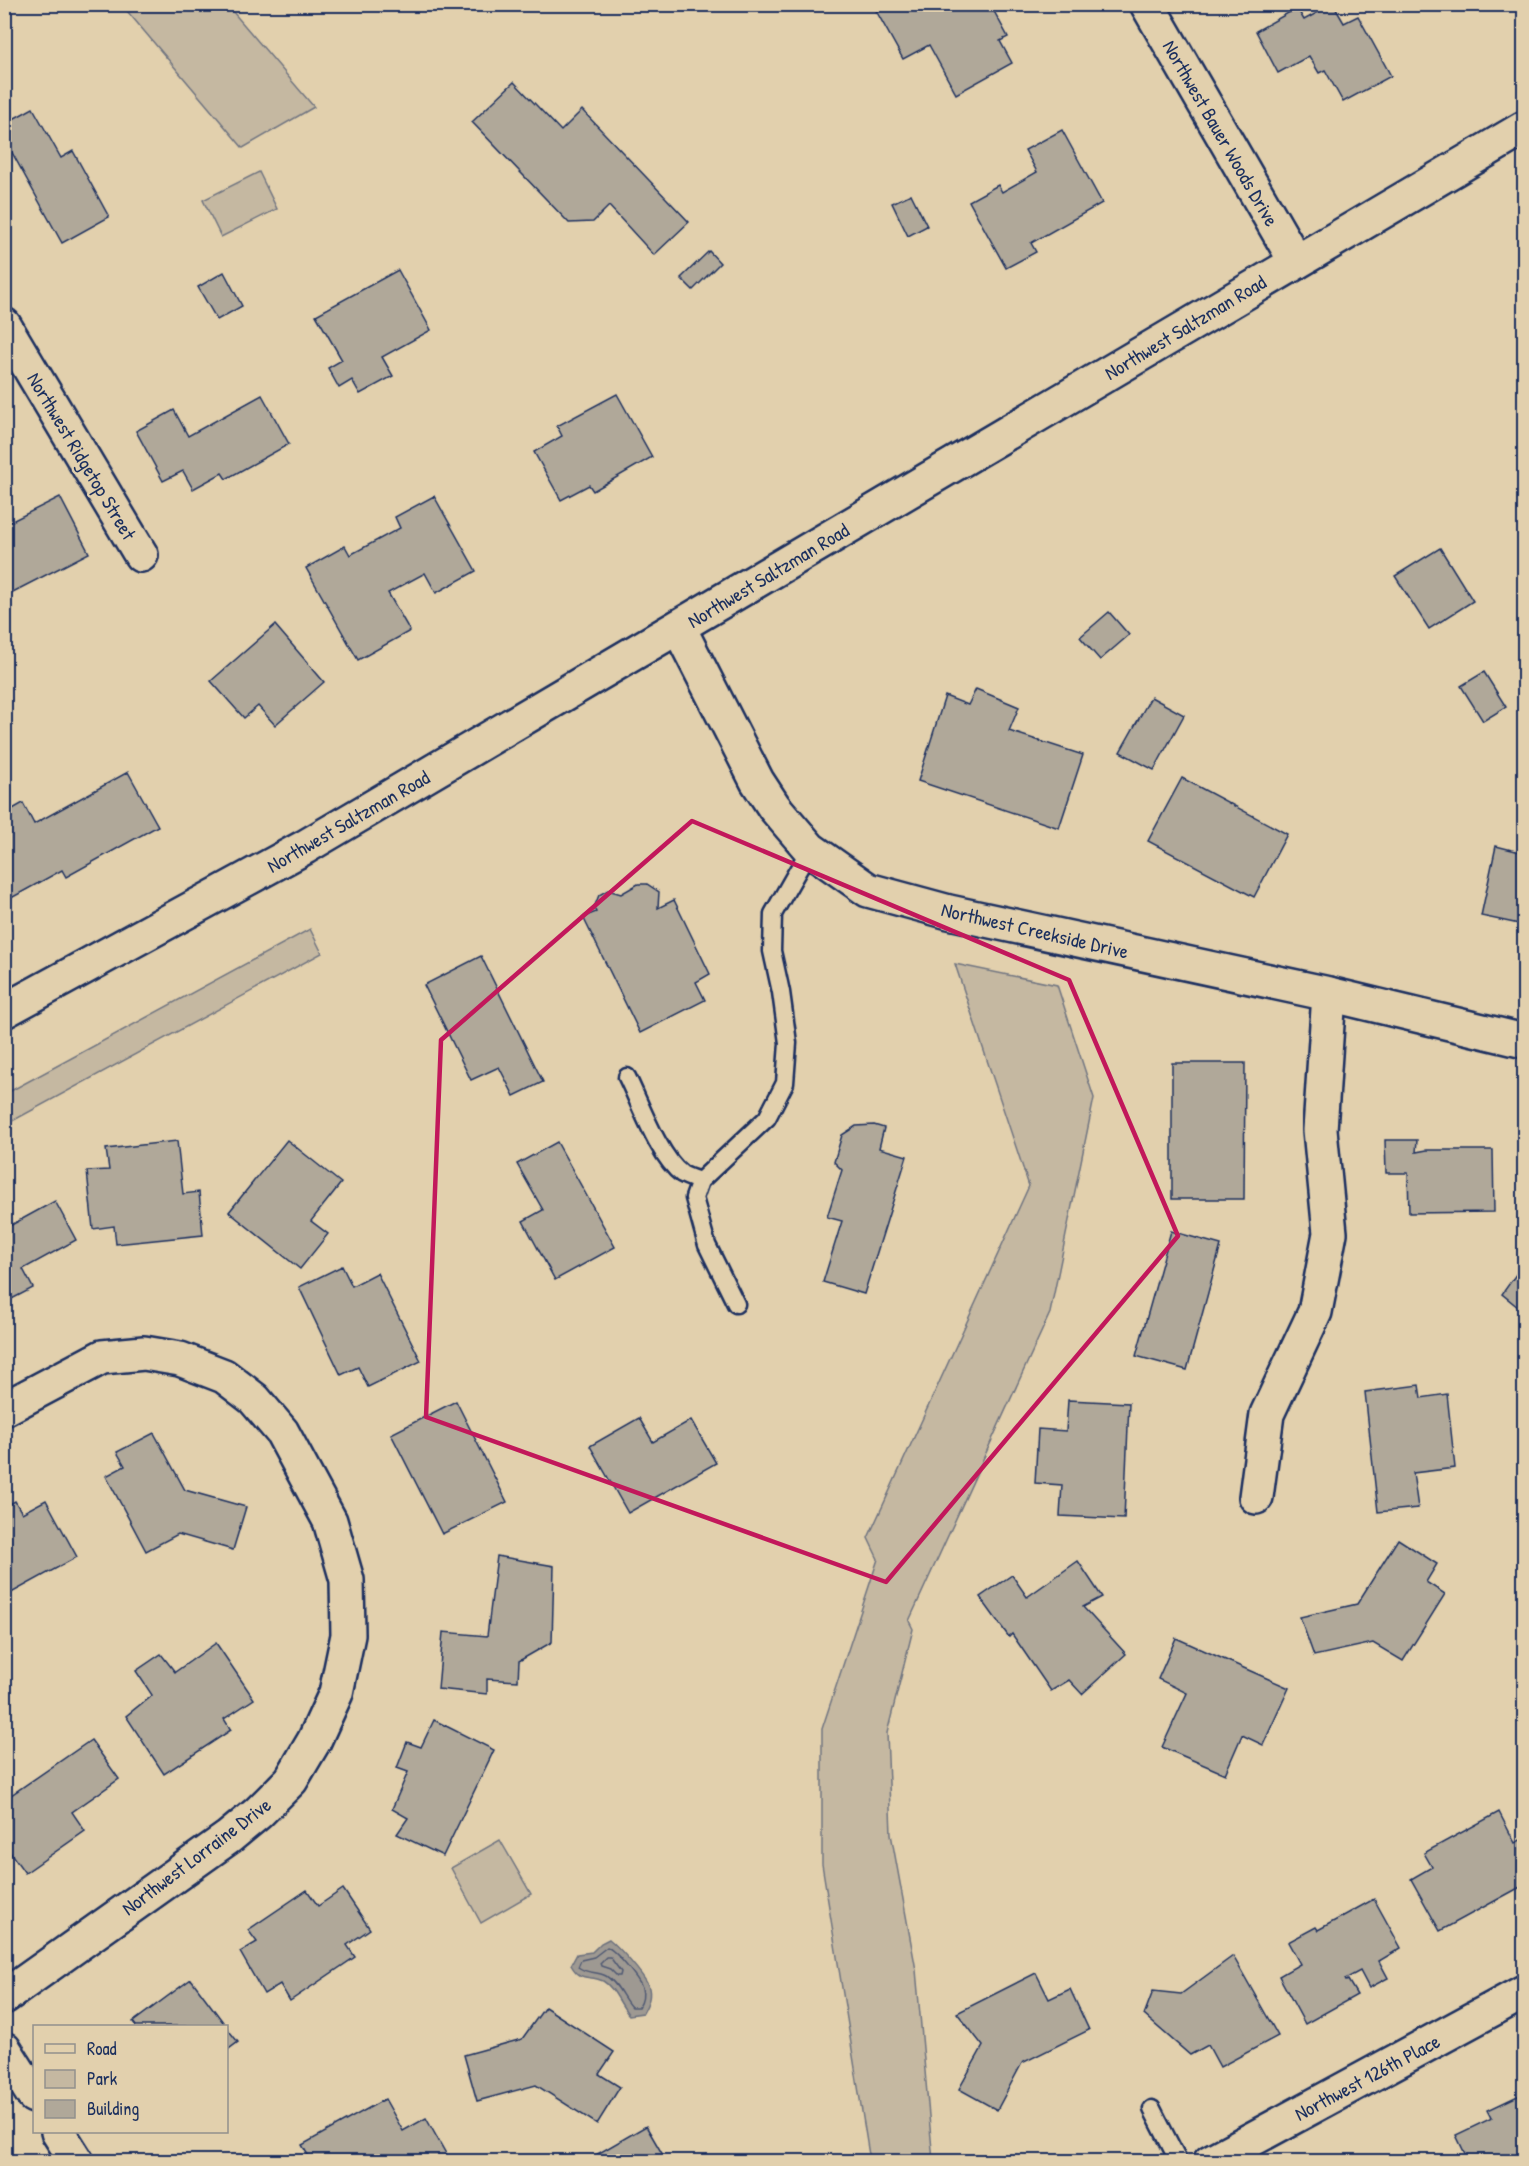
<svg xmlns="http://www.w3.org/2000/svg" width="1529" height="2166" font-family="'Patrick Hand',sans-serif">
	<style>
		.green { fill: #c5b8a1; stroke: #707480; stroke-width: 1.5 }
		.water { fill: #9e9992; stroke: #6a6f7d; stroke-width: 1.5 }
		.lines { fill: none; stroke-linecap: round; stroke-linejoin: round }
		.shore { stroke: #4f5973; stroke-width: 1.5 }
		.building { fill: #b0a899; stroke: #1b2f5e; stroke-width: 1.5 }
		.service-casing { stroke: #1b2f5e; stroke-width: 21 }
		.minor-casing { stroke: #1b2f5e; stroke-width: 38 }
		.secondary-casing { stroke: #1b2f5e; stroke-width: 38 }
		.service { stroke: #e2d0ad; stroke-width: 16 }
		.minor { stroke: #e2d0ad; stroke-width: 33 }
		.secondary { stroke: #e2d0ad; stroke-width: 33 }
		.marked { fill: none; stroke: #c2185b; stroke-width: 4.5; stroke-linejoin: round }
		.labels { text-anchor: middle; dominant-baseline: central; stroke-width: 4.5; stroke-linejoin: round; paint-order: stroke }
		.street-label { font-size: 20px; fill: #1b2f5e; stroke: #e2d0ad }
	</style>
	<rect width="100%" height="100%" fill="#e2d0ad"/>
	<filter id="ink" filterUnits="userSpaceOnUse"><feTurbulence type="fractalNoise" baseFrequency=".0167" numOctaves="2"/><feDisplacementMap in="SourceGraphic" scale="12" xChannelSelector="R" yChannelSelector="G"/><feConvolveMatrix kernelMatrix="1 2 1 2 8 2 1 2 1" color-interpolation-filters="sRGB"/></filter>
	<g filter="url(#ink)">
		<!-- green -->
		<g class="green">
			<polygon points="122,5 227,5 314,107 243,148"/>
			<polygon points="259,172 277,209 221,237 203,200"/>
			<polygon points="310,929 322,953 5,1125 5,1094"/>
			<polygon points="955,964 1057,985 1094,1098 1050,1313 909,1621 913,1629 887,1733 891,1834 916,1970 933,2161 870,2161 822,1864 822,1729 878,1559 868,1538 1029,1186"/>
			<polygon points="500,1840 531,1894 481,1923 451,1868"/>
		</g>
		<!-- water -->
		<path class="water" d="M609,1939C619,1947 643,1974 648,1985C652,1995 648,2004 643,2013L629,2015C620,2005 615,1988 603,1981C589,1974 581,1983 571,1965L577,1954L592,1952L601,1943Z"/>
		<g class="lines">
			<!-- shore -->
			<g class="shore">
				<path d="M607,1947C615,1950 639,1979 642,1988C644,1996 643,2001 639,2007H631C622,1997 618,1983 606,1976C597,1971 587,1974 578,1967L581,1960L594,1957Z"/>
				<polygon points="606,1957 610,1957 621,1972 620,1976 617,1976 610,1969 601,1966 600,1963"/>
			</g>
		</g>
		<!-- building -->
		<g class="building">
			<polygon points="879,4 990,4 1008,37 1000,41 1012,63 956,94 929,45 903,59 874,7"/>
			<polygon points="1333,4 1344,23 1358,16 1391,76 1343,102 1325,70 1319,73 1309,56 1278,73 1256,31 1297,8 1304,20"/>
			<polygon points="514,82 561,131 582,110 689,222 654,255 609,206 593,222 569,223 472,122"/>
			<polygon points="33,108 61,158 73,151 109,217 62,243 4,138 4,124"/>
			<polygon points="1062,130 1102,203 1031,243 1036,252 1006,268 969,201 998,185 1002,192 1037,172 1025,150"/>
			<polygon points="911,194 927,226 908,236 892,203"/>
			<polygon points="709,251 720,263 693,290 681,278"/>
			<polygon points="398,270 431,330 382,357 393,376 360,394 352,380 339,388 328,368 342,360 316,315"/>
			<polygon points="224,272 242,306 217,320 198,287"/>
			<polygon points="617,394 652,457 593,491 589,485 561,500 534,452 562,436 557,426"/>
			<polygon points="262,395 289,444 226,479 222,473 193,489 183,471 163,481 136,431 174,410 188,436"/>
			<polygon points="434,496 476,571 436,593 425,573 388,593 410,631 358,660 306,568 345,546 350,555 400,528 395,517"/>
			<polygon points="60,497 89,553 5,596 4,525"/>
			<polygon points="1440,548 1473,601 1429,629 1395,576"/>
			<polygon points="1109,612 1129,635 1100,660 1080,637"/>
			<polygon points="275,625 324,682 275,725 258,706 244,718 211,681"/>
			<polygon points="1484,672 1506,707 1483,721 1461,686"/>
			<polygon points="976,689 1019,707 1009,731 1083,755 1059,828 918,781 945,696 968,705"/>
			<polygon points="1151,697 1184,715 1154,770 1120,752"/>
			<polygon points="128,772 158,826 66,877 62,870 4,902 4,814 23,803 34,824"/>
			<polygon points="1182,778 1287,834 1254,897 1148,841"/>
			<polygon points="1496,846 1524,853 1524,925 1481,916"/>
			<polygon points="638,884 647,884 659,892 658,908 674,900 710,974 696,982 705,1000 640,1033 583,917 596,912 594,908 599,895 608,890 621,894"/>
			<polygon points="481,956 543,1082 514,1096 499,1067 471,1080 424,985"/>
			<polygon points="1172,1063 1245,1063 1244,1199 1172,1199"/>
			<polygon points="874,1125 884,1128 879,1148 907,1156 864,1294 823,1282 842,1221 827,1217 842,1170 834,1162 842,1135 856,1126"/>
			<polygon points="287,1140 341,1183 311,1221 328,1234 300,1269 229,1212"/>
			<polygon points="1385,1140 1417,1140 1416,1152 1427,1150 1493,1150 1494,1212 1409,1213 1408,1173 1386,1173"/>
			<polygon points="177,1141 183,1194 199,1192 203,1235 116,1244 114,1226 93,1229 87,1171 109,1170 106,1149"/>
			<polygon points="557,1142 615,1247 555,1280 523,1221 543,1210 517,1164"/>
			<polygon points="55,1201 76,1240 23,1269 33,1288 4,1303 4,1229"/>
			<polygon points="1171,1231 1221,1245 1187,1370 1136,1356"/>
			<polygon points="1524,1263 1524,1312 1502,1294"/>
			<polygon points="342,1266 352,1286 377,1273 421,1361 368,1387 358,1367 341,1375 299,1287"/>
			<polygon points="1419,1385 1421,1398 1447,1394 1455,1468 1413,1473 1418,1508 1378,1512 1365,1392"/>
			<polygon points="1068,1400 1129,1403 1124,1519 1060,1516 1062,1485 1035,1483 1038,1429 1066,1431"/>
			<polygon points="456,1401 507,1502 442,1534 391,1434"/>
			<polygon points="639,1418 653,1442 691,1420 716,1463 628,1513 590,1446"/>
			<polygon points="154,1433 185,1490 246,1507 233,1550 178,1534 146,1551 106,1476 125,1466 117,1452"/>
			<polygon points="46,1500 77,1557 4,1597 4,1507 15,1501 22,1513"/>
			<polygon points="1398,1539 1437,1564 1426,1582 1445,1594 1403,1661 1373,1643 1314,1656 1300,1617 1357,1604"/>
			<polygon points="497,1556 554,1566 552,1642 519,1661 518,1681 487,1679 487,1694 438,1689 443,1632 487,1636"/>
			<polygon points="1078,1561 1102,1597 1083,1607 1126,1654 1082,1694 1069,1680 1051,1691 1012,1634 1009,1637 980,1597 1012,1575 1027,1597"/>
			<polygon points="1176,1638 1289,1688 1263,1745 1242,1735 1225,1774 1162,1747 1187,1693 1158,1679"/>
			<polygon points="216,1643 254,1699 224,1719 231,1730 164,1774 126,1716 152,1695 136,1671 161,1654 175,1672"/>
			<polygon points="434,1720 494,1750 443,1856 397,1834 408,1818 392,1809 408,1772 397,1768 407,1742 421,1747"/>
			<polygon points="91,1740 119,1779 72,1812 85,1831 25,1873 4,1844 4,1800"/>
			<polygon points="1499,1812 1515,1843 1524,1838 1524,1885 1440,1931 1411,1879 1432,1867 1424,1853"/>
			<polygon points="343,1889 370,1929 347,1945 355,1957 290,2001 280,1984 264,1994 240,1952 257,1942 248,1930 307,1890 318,1906"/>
			<polygon points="1374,1899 1401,1948 1379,1961 1388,1978 1369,1988 1360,1971 1345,1979 1346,1981 1348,1980 1357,1995 1305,2024 1279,1976 1300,1964 1288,1942 1316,1927 1318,1930"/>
			<polygon points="1233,1956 1278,2036 1220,2067 1208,2045 1190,2055 1144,2015 1153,1991 1181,1994"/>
			<polygon points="1036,1973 1049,1999 1070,1989 1089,2030 1022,2063 997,2110 959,2089 983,2046 957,2013"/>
			<polygon points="191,1979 226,2026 136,2026 133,2022"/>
			<polygon points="545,2007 614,2052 599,2074 620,2087 597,2124 536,2085 477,2101 464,2055 522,2039"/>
			<polygon points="226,2027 238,2042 226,2051"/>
			<polygon points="1524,2093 1524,2162 1469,2162 1456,2135 1492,2118 1488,2110"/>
			<polygon points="385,2099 403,2131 426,2118 450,2161 312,2162 302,2145"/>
			<polygon points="646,2126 667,2162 597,2162 594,2156"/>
		</g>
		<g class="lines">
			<!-- service casing -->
			<g class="service-casing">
				<g id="service">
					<path d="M627,1077C640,1103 659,1157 682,1174C687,1177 694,1179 700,1181"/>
					<polyline points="736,1304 707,1245 694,1198 700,1181 767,1118 785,1083 788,1043 781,992 772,951 773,914 810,849"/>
					<polyline points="1152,2109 1179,2162"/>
				</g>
			</g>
			<!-- minor casing -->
			<g class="minor-casing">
				<g id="minor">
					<polyline points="1147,4 1296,262"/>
					<polyline points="4,325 141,555"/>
					<polyline points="679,628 757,781 774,807 810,849 868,890 949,912 1329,994 1524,1041"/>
					<polyline points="4,1409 102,1357 144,1353 180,1359 224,1376 254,1399 282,1432 330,1521 347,1580 348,1635 336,1693 314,1741 291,1780 258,1813 229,1837 4,1997"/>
					<polyline points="1256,1497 1267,1414 1315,1312 1330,1233 1320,1130 1329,994"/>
					<polyline points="4,2049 34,2096"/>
					<polyline points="58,2132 77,2162"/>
					<polyline points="1210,2162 1524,1992"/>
				</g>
			</g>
			<!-- secondary casing -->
			<g class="secondary-casing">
				<polyline id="secondary" points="4,1011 305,847 1524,128"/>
			</g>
			<!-- service -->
			<use href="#service" class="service"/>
			<!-- minor -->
			<use href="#minor" class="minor"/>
			<!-- secondary -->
			<use href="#secondary" class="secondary"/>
		</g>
	</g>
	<!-- marked area -->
	<path class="marked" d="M692,821L1069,980L1178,1236L886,1582L426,1417L441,1040Z"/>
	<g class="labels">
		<!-- street labels -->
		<g class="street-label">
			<text transform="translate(1221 133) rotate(60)">Northwest Bauer Woods Drive</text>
			<text transform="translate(1185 327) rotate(-31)">Northwest Saltzman Road</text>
			<text transform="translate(82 456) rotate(59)">Northwest Ridgetop Street</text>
			<text transform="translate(768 575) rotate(-31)">Northwest Saltzman Road</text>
			<text transform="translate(348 821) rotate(-30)">Northwest Saltzman Road</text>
			<text transform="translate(1035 930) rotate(13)">Northwest Creekside Drive</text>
			<text transform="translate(196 1856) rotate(-37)">Northwest Lorraine Drive</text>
			<text transform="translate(1367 2077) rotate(-28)">Northwest 126th Place</text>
		</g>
	</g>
	<!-- margin -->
	<rect width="1529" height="2166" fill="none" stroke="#e2d0ad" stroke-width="24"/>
	<rect x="12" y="12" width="1505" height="2142" fill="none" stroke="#1b2f5e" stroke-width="2" filter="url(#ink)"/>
	<!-- legend -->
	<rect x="33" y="2025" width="195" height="108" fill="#e2d0ad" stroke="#92908d" stroke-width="1.5"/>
	<rect x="45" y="2044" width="30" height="9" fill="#e2d0ad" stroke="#92908d" stroke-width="1.5"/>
	<text x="87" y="2055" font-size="18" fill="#1b2f5e">Road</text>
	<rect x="45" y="2070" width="30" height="18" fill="#c5b8a1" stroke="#92908d" stroke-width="1.5"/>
	<text x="87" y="2085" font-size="18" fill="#1b2f5e">Park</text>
	<rect x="45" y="2100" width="30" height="18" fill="#b0a899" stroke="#92908d" stroke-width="1.5"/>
	<text x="87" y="2115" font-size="18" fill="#1b2f5e">Building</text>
</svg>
